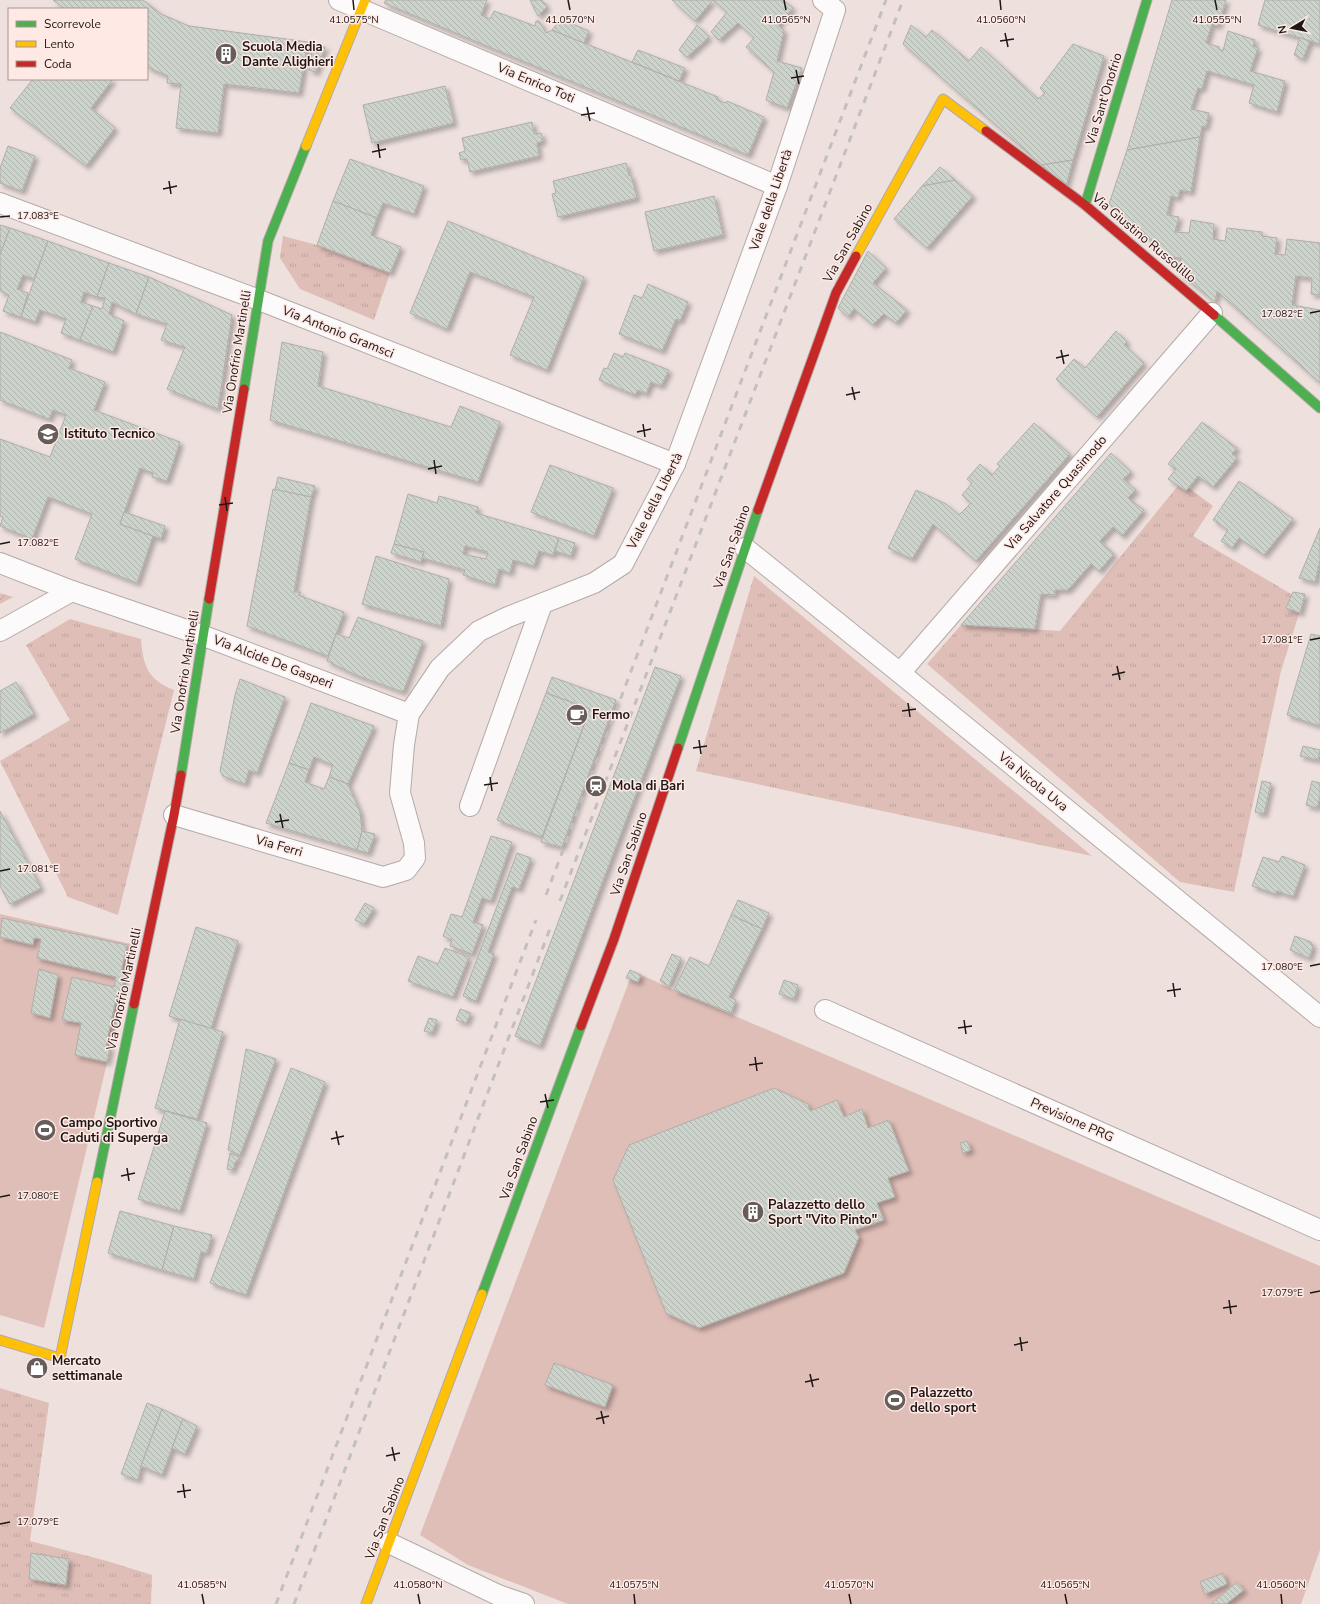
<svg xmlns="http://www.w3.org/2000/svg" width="1320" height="1604" font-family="'Nunito Sans',sans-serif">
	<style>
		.grass { fill: url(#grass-tufts) }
		.garden { fill: url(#garden-furrows) }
		.pitch { fill: #e0beb8 }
		.building { fill: url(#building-back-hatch); stroke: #b0aeaa; fill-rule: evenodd; filter: url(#shadow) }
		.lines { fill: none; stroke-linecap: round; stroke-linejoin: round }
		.street-casing { stroke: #b4aaa8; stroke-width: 22 }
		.fast-casing { stroke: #b4aaa8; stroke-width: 11 }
		.slow-casing { stroke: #b4aaa8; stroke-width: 11 }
		.jam-casing { stroke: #b4aaa8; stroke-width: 11 }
		.street { stroke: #fcfafa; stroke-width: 20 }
		.fast { stroke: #4caf50; stroke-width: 9 }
		.slow { stroke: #ffc107; stroke-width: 9 }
		.jam { stroke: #c62828; stroke-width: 9 }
		.rail { stroke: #c2c0be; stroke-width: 3; stroke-dasharray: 7 7; stroke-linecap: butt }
		.ticks { fill: none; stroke: #1f1715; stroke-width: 1.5 }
		.labels { text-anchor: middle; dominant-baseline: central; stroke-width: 3; stroke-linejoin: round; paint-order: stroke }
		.poi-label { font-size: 13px; font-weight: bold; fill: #1f1715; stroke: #fee9e5; text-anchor: start }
		.street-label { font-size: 13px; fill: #1f1715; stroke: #fee9e5 }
		.ticks-label { font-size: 10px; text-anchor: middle; fill: #1f1715; stroke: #fee9e5; stroke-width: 3; stroke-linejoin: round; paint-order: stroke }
	</style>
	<defs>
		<pattern id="grass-tufts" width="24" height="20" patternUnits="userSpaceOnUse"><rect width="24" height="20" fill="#e0beb8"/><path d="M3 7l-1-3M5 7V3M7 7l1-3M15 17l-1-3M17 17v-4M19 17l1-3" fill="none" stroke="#c0a39d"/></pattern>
		<pattern id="garden-furrows" width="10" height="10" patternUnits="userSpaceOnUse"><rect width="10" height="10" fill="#e0beb8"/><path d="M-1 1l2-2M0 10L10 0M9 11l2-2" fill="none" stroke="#c0a39d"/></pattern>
		<pattern id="building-back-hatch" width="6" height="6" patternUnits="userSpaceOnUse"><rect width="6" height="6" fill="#cbd3ca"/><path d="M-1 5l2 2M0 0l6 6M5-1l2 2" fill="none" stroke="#aeb4ad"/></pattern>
		<filter id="shadow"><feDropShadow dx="3.5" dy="3.5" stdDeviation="2" flood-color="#0004"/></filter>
	</defs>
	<rect width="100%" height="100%" fill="#ede0dd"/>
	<!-- grass -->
	<g class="grass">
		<polygon points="283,236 317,245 390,273 374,320 300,289 280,258"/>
		<polygon points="1181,482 1213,506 1193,536 1303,601 1281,671 1234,892 1180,882 927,664 961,625 1060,631"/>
		<polygon points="754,576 1092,856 696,771"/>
		<path d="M70,619L141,639C143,666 148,680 174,690L118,915L68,897L0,761L70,720L26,645Z"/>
		<polygon points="0,1388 49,1403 30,1541 107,1561 152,1575 151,1604 0,1604"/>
	</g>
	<!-- garden -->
	<polygon class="garden" points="0,593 13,597 0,604"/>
	<!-- pitch -->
	<g class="pitch">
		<polygon points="0,914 135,945 44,1328 0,1315"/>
		<polygon points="633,971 674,990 1320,1266 1320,1550 1301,1604 568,1604 468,1565 420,1535"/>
	</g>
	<!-- building -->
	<g class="building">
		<polygon points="53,0 143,0 161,14 189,26 308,42 299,93 224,84 218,133 176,128 181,84 167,83 168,76 147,67 147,9 65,9"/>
		<polygon points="386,0 487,0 481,15 490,19 494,11 535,26 536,21 539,21 546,33 552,30 718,97 717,100 725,103 727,101 764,117 748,155 384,3"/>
		<polygon points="530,0 542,0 547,7 538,16"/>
		<polygon points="672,0 783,0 793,8 778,25 784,31 777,61 802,68 787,108 766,100 774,72 746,47 754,38 738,23 719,40 711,32 727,12 713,0 695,21"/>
		<polygon points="1172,0 1226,0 1218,26 1212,24 1206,43 1219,47 1218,49 1223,51 1228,31 1255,40 1253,46 1258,48 1250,71 1285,81 1277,112 1249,103 1254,85 1207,71 1202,89 1198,88 1191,109 1209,113 1206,127 1202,126 1200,137 1127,150"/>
		<polygon points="1265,0 1320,0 1320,44 1258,25"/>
		<polygon points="561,19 589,31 584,43 552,30"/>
		<polygon points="697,25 709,37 687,57 679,50"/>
		<polygon points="911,25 926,37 932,30 969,61 981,47 1038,99 1045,93 1040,88 1073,44 1104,56 1073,160 1042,165 903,44"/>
		<polygon points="1300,38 1310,41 1303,59 1294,55"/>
		<polygon points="313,44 325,47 316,72 309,70"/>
		<polygon points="638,50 685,68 679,81 632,62"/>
		<polygon points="33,79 113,79 91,108 115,128 86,166 10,108"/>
		<polygon points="445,86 454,123 372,143 363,105"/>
		<polygon points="532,122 534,134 541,133 543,141 537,143 539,156 470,172 467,159 461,160 459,153 465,151 462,138"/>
		<polygon points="1200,137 1191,192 1180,190 1178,198 1171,196 1167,215 1179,217 1175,232 1189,233 1191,220 1214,224 1213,239 1225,241 1227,228 1262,232 1262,236 1277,238 1275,254 1285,255 1287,239 1320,243 1320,295 1311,294 1312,278 1296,276 1292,305 1320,310 1320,383 1217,291 1215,302 1179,273 1181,258 1170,257 1109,204 1127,150"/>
		<polygon points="8,146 35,156 22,191 0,183 0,168"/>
		<polygon points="350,159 424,186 414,214 383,203 377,218 333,201"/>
		<polygon points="1073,160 1066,186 1042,165"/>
		<polygon points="626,163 629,176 631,175 637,198 558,217 552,194 556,193 553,181"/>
		<polygon points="940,167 955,180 922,186"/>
		<polygon points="955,180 973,196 927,248 894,219 922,186"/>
		<polygon points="714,196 723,235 654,251 645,212"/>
		<polygon points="333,201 377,218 371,235 401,247 390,273 317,245"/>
		<polygon points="448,221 584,277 547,370 510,355 534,297 470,272 447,329 410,313"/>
		<polygon points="0,225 10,228 0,255"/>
		<polygon points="10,228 48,241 34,279 23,275 17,289 28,293 21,317 3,311 9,295 0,291 0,255"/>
		<polygon points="48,241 109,263 97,297 84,292 81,302 93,306 80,340 61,333 66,319 40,310 35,322 21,317"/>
		<polygon points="868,251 886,268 873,283 907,310 896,323 884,314 873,325 854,309 848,317 838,308"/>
		<polygon points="109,263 149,277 136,314 112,302 109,314 124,321 113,352 80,340 93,306 102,309 105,298 97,297"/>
		<polygon points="149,277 232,315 218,409 167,389 185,347 161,340 167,324 136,314"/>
		<polygon points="648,284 688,302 680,321 676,319 662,351 619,334 634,295 642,298"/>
		<polygon points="1116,331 1127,342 1124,345 1144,363 1097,417 1056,379 1074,359 1085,368"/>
		<polygon points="0,332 72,360 69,368 105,382 94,410 180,442 167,481 152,477 153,473 140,468 120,524 153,536 137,583 75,559 92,514 48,497 32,539 0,526 3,517 0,516 0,439 50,457 66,415 53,410 49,419 0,400"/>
		<polygon points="282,342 323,352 318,386 451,427 460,406 500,422 478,482 270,420"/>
		<polygon points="614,353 623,357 625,353 669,370 661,386 651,382 646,394 638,390 635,395 599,380 604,368 607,369"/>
		<polygon points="1202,422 1237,448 1232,454 1237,458 1213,487 1198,476 1186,491 1168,479 1176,469 1168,464"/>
		<polygon points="1034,423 1070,454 976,561 933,524 912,559 888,548 916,490 946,504 959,515 971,503 962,495 972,483 967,479 980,464 992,475 1000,466 997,464"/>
		<polygon points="1111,453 1131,472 1123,479 1136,490 1128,498 1144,510 1122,536 1113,527 1100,541 1114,554 1099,571 1091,564 1068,590 1055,590 1055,595 1041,594 1035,629 961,625"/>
		<polygon points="550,465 613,488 594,536 531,512"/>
		<polygon points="278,477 315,486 311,497 275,490"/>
		<polygon points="1239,481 1293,519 1264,555 1239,538 1232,548 1221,541 1228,530 1213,520"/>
		<polygon points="273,489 311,497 294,592 301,592 298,595 344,612 328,656 247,626"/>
		<path d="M408,494L437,503L439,496L478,507L476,513L559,538L553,555L539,551L534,566L513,560L510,573L499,569L495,585L463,575L465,570L422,558L424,552L394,544ZM465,546L488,552L486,559L463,554Z"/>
		<polygon points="124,512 165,526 161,539 120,524"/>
		<polygon points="1320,528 1320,560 1315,582 1299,578"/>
		<polygon points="559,538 575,543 571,556 555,551"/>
		<polygon points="394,544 424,552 421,562 391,553"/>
		<polygon points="376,556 449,579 441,626 362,604"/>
		<polygon points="1293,592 1305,594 1300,613 1286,608"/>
		<polygon points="358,617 423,641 403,692 356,675 327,661 336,634 349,638"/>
		<polygon points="1311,634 1320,636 1320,726 1287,715"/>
		<polygon points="655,667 681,676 540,1046 515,1036"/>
		<polygon points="552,677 616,700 562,847 541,842 590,709 546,693"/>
		<polygon points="240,679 285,697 257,773 249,770 245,784 223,776 220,771 235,695"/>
		<polygon points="16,682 34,714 0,733 0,691"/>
		<polygon points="546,693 590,709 542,837 497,820"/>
		<polygon points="311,703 374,726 348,784 329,777 333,765 314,757 309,770 289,763"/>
		<polygon points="1303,746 1320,750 1318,760 1300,756"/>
		<polygon points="289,763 309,770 305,782 324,789 329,777 348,784 360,812 362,831 357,850 266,823"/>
		<polygon points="1262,781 1271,783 1264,814 1255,812"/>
		<polygon points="1312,781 1320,783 1320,797 1317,808 1306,805"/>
		<polygon points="0,811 41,888 10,904 0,886"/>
		<polygon points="362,831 375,834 368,853 357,850"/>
		<polygon points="491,836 512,842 491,901 482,898 473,922 483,925 472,954 450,946 452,940 443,936 451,914 462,917"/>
		<polygon points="517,853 531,858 519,889 512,887 488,952 494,954 476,1001 463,996"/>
		<polygon points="1282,856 1305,865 1293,897 1277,891 1276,894 1252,886 1263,857 1279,862"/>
		<polygon points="738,900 769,913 762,929 731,915"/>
		<polygon points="365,903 374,908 364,924 355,920"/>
		<polygon points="731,915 762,929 729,997 736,1000 731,1013 674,990 690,957 709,966"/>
		<polygon points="2,918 127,945 121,972 125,975 121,993 117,994 106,1045 110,1048 107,1062 75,1055 81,1023 62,1020 72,977 114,987 116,977 37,958 41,939 34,938 33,945 0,937"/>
		<polygon points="196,927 238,941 211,1029 169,1016"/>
		<polygon points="1295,936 1311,942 1313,947 1309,958 1290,950"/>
		<polygon points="445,948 469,957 453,997 408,981 418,956 438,964"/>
		<polygon points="672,954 681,958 669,986 660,981"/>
		<polygon points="39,969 58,975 50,1018 31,1013"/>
		<polygon points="630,970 641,975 638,982 626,978"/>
		<polygon points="784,980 798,985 794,999 779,994"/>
		<polygon points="460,1009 471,1013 466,1023 456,1020"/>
		<polygon points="429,1018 437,1020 432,1033 424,1031"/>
		<polygon points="180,1019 223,1032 197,1119 155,1108"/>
		<polygon points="246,1049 276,1059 240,1155 228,1150"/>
		<polygon points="291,1068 325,1082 246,1295 210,1283"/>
		<polygon points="774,1088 808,1104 810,1111 837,1100 844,1117 862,1109 868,1128 889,1120 909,1171 888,1178 895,1197 877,1203 884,1220 855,1230 859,1237 844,1273 699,1328 666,1313 613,1180 629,1145"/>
		<polygon points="165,1111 207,1123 180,1211 138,1199"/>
		<polygon points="967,1141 971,1150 963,1153 960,1143"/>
		<polygon points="230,1153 239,1157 237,1162 235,1162 233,1170 227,1169"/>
		<polygon points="120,1211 174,1226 162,1270 108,1253"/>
		<polygon points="174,1226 212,1235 207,1253 201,1252 194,1279 162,1270"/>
		<polygon points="554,1363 613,1385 605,1407 545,1385"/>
		<polygon points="147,1403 162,1409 141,1466 138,1480 121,1474"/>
		<polygon points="162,1409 183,1419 162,1475 141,1466"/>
		<polygon points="183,1419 197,1426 185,1454 172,1448"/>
		<polygon points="31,1553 69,1559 66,1585 29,1579"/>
		<polygon points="1223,1573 1227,1584 1205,1594 1200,1582"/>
		<polygon points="1237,1582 1244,1590 1226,1604 1211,1604"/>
	</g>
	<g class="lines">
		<!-- street casing -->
		<g class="street-casing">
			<g id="street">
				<polyline points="339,0 777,186"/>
				<polyline points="0,203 259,300 675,464"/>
				<polyline points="745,548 900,673 1320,1017"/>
				<polyline points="0,563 72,591 204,636 409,714"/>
				<polyline points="0,631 72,591"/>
				<polyline points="900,673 1212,313"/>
				<polyline points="470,806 542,604"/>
				<polyline points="174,815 383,877 406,870 415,858 414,843 400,793 404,745 409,714 440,668 479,631 508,617 594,583 623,564 675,464 777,186 835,10 823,0"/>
				<polyline points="825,1010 1320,1230"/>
				<polyline points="389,1543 498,1595 524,1604"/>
			</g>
		</g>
		<!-- fast casing -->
		<g class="fast-casing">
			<g id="fast">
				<polyline points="1085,205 1147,0"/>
				<polyline points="1214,315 1320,408"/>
				<polyline points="244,389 268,241 306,146"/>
				<polyline points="678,748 758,510"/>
				<polyline points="181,775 209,599"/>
				<polyline points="97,1182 134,1004"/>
				<polyline points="482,1294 581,1026"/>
			</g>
		</g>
		<!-- slow casing -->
		<g class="slow-casing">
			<g id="slow">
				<polyline points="306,146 365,0"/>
				<polyline points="856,256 943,99 986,131"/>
				<polyline points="0,1340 60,1358 97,1182"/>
				<polyline points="366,1604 482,1294"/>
			</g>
		</g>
		<!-- jam casing -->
		<g class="jam-casing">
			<g id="jam">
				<polyline points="986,131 1085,205 1214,315"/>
				<polyline points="758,510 836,293 856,256"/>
				<polyline points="209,599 244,389"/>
				<polyline points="134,1004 174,815 181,775"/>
				<polyline points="581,1026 614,939 678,748"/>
			</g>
		</g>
		<!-- street -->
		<use href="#street" class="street"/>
		<!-- fast -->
		<use href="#fast" class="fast"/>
		<!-- slow -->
		<use href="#slow" class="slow"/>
		<!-- jam -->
		<use href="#jam" class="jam"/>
		<!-- rail -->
		<g class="rail">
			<polyline points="546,895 886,0"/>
			<polyline points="560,901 903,0"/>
			<polyline points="276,1604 536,920"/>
			<polyline points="294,1604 551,926"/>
		</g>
	</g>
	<!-- ticks -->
	<path class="ticks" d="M353,0L354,10M568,0L570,10M784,0L786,10M1000,0L1001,10M1215,0L1217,10M1005,33L1008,47M1000,41L1014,39M796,70L799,84M791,78L804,76M587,107L590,121M581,115L595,113M378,144L380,158M372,152L386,149M169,181L171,194M163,189L177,186M0,217L10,216M1310,313L1320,311M1061,350L1064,364M1056,358L1069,355M852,387L855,400M846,395L860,392M643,424L645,437M637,432L651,429M434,460L436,474M428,469L442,466M225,497L227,511M219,505L233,503M0,544L10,542M1310,640L1320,638M1117,666L1120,680M1112,675L1125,672M908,703L910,717M902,711L916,709M699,740L701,754M693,748L707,746M490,777L492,791M484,785L498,783M280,814L283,828M275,822L289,820M0,871L10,869M1310,966L1320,964M1173,983L1175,997M1167,991L1181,989M964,1020L966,1034M958,1028L972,1026M755,1057L757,1071M749,1065L763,1063M545,1094L548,1108M540,1102L554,1100M336,1131L339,1145M331,1139L344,1136M127,1168L129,1181M121,1176L135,1173M0,1197L10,1195M1310,1293L1320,1291M1229,1300L1231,1314M1223,1308L1237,1306M1020,1337L1022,1351M1014,1345L1028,1342M810,1374L813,1387M805,1382L819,1379M601,1411L604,1424M596,1419L609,1416M392,1447L395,1461M386,1456L400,1453M183,1484L185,1498M177,1492L191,1490M0,1524L10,1522M202,1594L204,1604M418,1594L420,1604M634,1594L635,1604M849,1594L851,1604M1065,1594L1067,1604M1281,1594L1282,1604"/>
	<!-- icons -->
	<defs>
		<g id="building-disc" transform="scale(1.15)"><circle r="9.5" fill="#675d5b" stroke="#fee9e5"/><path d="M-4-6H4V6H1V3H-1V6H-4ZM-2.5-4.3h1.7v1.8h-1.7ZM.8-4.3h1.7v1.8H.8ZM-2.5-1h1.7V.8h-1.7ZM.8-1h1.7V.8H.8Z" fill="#fff"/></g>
		<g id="school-disc" transform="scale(1.15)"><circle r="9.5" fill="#675d5b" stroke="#fee9e5"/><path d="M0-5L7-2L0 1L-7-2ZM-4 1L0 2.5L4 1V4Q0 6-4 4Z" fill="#fff"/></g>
		<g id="cafe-disc" transform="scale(1.15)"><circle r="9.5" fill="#675d5b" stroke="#fee9e5"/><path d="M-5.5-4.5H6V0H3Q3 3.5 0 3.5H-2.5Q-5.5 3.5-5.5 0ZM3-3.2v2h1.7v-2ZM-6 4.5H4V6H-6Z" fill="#fff"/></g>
		<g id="station-disc" transform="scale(1.15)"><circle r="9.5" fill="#675d5b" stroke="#fee9e5"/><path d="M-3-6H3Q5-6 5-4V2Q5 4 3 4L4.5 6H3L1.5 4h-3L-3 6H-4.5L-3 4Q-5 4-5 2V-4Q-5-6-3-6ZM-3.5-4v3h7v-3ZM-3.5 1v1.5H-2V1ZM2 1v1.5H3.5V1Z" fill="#fff"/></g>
		<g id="stadium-disc" transform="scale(1.15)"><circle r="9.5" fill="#675d5b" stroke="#fee9e5"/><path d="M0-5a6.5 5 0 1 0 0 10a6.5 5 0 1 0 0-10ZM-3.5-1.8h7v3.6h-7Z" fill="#fff"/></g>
		<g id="shop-disc" transform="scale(1.15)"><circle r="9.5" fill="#675d5b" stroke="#fee9e5"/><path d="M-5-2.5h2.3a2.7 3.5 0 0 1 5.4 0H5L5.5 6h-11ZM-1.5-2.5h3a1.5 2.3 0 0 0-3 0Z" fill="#fff"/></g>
	</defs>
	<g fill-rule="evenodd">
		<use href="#building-disc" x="226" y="54"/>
		<use href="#school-disc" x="48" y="434"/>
		<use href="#cafe-disc" x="577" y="715"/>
		<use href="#station-disc" x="596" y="786"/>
		<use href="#stadium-disc" x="45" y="1130"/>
		<use href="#building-disc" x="753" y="1212"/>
		<use href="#shop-disc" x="37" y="1368"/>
		<use href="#stadium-disc" x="895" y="1400"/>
	</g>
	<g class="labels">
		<!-- poi labels -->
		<g class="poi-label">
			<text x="242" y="47">Scuola Media<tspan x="242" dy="15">Dante Alighieri</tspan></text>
			<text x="64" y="434">Istituto Tecnico</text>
			<text x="592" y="715">Fermo</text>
			<text x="612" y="786">Mola di Bari</text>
			<text x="60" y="1123">Campo Sportivo<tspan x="60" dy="15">Caduti di Superga</tspan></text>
			<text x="768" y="1205">Palazzetto dello<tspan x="768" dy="15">Sport "Vito Pinto"</tspan></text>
			<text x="52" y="1361">Mercato<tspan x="52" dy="15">settimanale</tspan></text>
			<text x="910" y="1393">Palazzetto<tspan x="910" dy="15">dello sport</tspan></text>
		</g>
		<!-- street labels -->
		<g class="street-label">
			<text transform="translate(536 83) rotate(23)">Via Enrico Toti</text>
			<text transform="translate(1104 99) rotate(-73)">Via Sant'Onofrio</text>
			<text transform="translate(771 200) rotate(-71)">Viale della Libertà</text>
			<text transform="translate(1144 238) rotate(40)">Via Giustino Russolillo</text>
			<text transform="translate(848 243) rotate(-61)">Via San Sabino</text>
			<text transform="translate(338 332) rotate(22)">Via Antonio Gramsci</text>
			<text transform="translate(237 352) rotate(-81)">Via Onofrio Martinelli</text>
			<text transform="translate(1056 493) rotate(-49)">Via Salvatore Quasimodo</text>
			<text transform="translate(655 501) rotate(-63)">Viale della Libertà</text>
			<text transform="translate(732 547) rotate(-71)">Via San Sabino</text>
			<text transform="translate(273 662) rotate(21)">Via Alcide De Gasperi</text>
			<text transform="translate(185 672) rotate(-81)">Via Onofrio Martinelli</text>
			<text transform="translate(1033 782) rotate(39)">Via Nicola Uva</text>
			<text transform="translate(279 846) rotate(16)">Via Ferri</text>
			<text transform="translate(629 854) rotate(-71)">Via San Sabino</text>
			<text transform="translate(124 989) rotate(-78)">Via Onofrio Martinelli</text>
			<text transform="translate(1072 1120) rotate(24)">Previsione PRG</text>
			<text transform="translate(519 1158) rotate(-70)">Via San Sabino</text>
			<text transform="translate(385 1518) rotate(-69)">Via San Sabino</text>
		</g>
	</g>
	<g class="ticks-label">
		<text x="354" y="23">41.0575°N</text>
		<text x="570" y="23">41.0570°N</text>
		<text x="786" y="23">41.0565°N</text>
		<text x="1001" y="23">41.0560°N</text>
		<text x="1217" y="23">41.0555°N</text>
		<text x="38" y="219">17.083°E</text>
		<text x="1282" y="317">17.082°E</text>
		<text x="38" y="546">17.082°E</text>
		<text x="1282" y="643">17.081°E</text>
		<text x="38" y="872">17.081°E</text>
		<text x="1282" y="970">17.080°E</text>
		<text x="38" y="1199">17.080°E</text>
		<text x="1282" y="1296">17.079°E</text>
		<text x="38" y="1525">17.079°E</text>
		<text x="202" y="1588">41.0585°N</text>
		<text x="418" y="1588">41.0580°N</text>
		<text x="634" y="1588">41.0575°N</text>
		<text x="849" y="1588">41.0570°N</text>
		<text x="1065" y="1588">41.0565°N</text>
		<text x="1281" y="1588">41.0560°N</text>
	</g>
	<!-- legend -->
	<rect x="8" y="8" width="140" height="72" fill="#fee9e5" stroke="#a59592"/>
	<rect x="16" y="21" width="20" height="6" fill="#4caf50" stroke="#a59592"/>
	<text x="44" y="28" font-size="12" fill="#1f1715">Scorrevole</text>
	<rect x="16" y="41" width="20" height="6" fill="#ffc107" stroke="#a59592"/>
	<text x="44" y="48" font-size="12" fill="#1f1715">Lento</text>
	<rect x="16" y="61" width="20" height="6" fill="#c62828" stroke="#a59592"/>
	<text x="44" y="68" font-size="12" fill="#1f1715">Coda</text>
	<!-- north arrow -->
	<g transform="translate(1292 28) rotate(260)" stroke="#fee9e5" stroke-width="3" paint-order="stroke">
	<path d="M0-3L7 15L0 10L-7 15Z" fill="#1f1715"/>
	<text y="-6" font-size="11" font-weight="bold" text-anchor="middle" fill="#1f1715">N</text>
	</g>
</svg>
